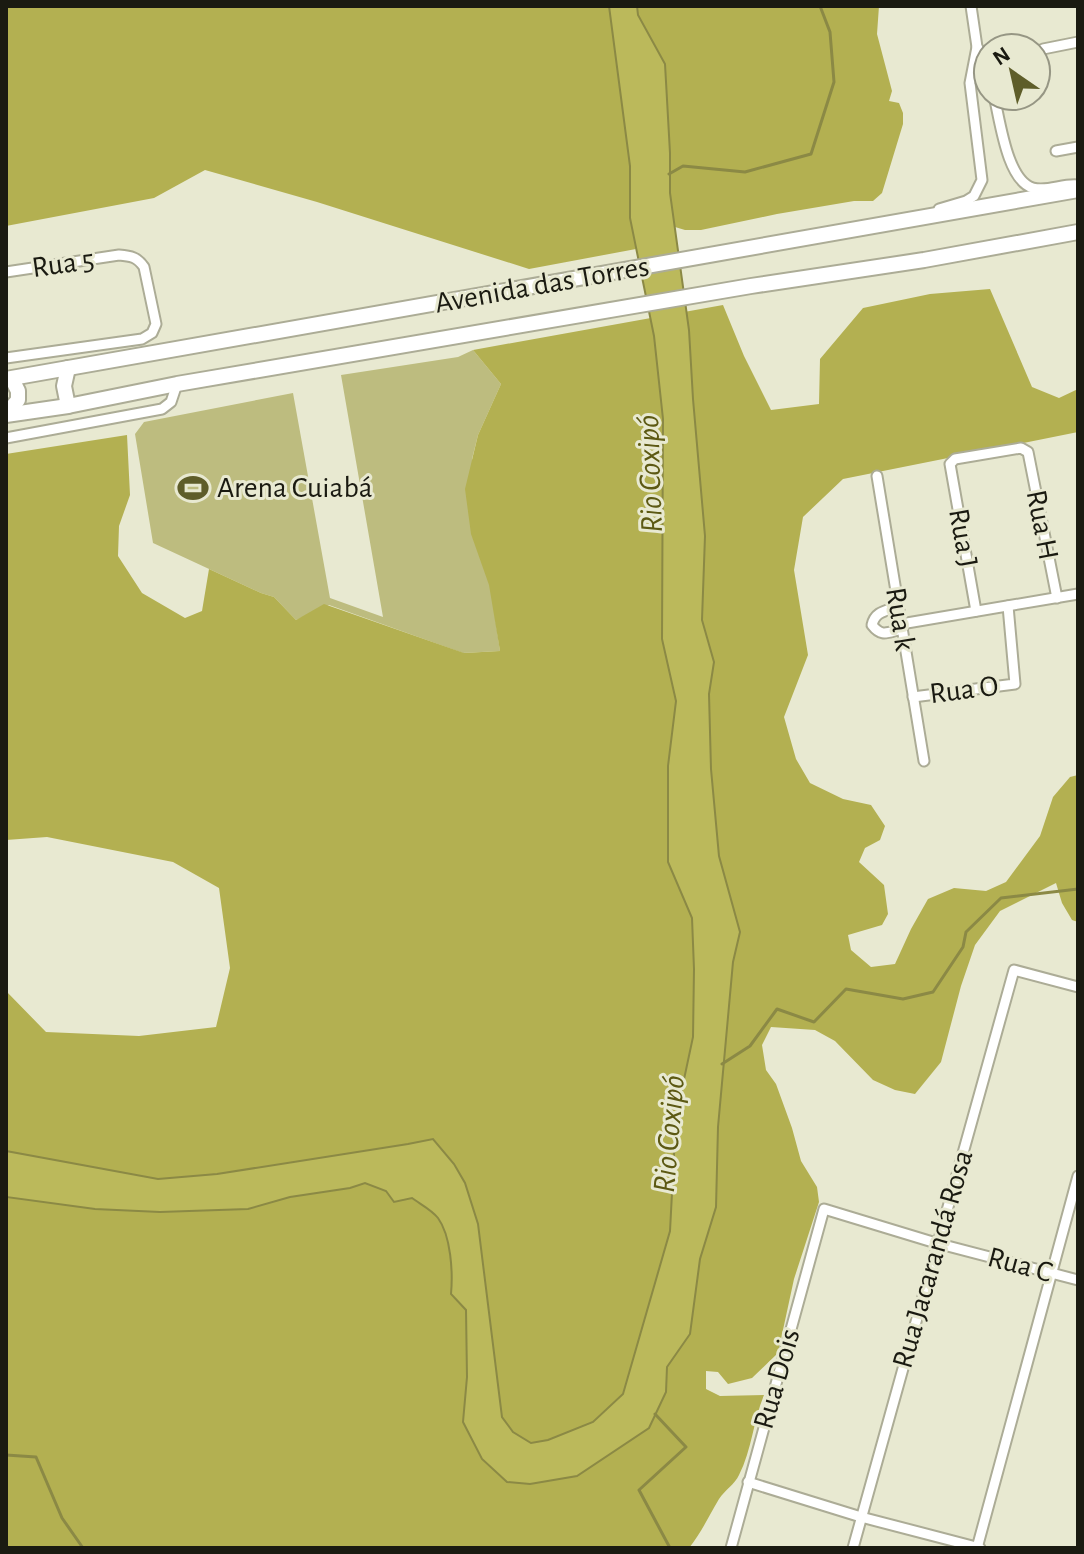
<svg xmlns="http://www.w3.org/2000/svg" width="1084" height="1554" font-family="'Alegreya Sans',sans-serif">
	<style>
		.green { fill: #bdbc7f }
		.forest { fill: #b3b051 }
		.water { fill: #bbb95b; stroke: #8b8945; stroke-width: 2 }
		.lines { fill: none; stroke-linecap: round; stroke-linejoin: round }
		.stream { stroke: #8b8945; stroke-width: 3 }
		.street-casing { stroke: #acac96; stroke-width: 13 }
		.primary-casing { stroke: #acac96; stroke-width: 18 }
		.street { stroke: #fff; stroke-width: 9 }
		.primary { stroke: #fff; stroke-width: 14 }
		.labels { text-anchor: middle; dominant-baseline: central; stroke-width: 6; stroke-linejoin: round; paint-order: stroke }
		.street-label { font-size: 30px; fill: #1a1a11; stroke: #e8e9d1 }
		.poi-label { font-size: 30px; fill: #1a1a11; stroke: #e8e9d1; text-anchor: start }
		.water-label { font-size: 32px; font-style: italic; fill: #5c5913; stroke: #e8e9d1 }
	</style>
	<rect width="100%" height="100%" fill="#e8e9d1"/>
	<!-- green -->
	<polygon class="green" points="473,350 501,384 478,435 472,459 500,651 463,653 329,605 296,620 274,597 261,593 153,543 135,434 144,422 293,393 330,598 383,617 341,375 458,357"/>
	<!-- forest -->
	<g class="forest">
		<polygon points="6,6 609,6 630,166 630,218 636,249 529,269 317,202 205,170 154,198 6,226"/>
		<polygon points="637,6 879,6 877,34 892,91 889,101 899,103 903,113 903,124 882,193 873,201 854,201 777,214 701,230 685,230 675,227 670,193 670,153 665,64 638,15"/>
		<path d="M990,289L1032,387L1059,398L1078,389V432L843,479L803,517L794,570L808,655L784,717L796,759L810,783L843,799L871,805L885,826L880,840L865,848L859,862L884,885L888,914L882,925L848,935L851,950L871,967L895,964L911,929L928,899L954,888L986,891L1006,882L1040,836L1053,797L1070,777L1078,775V922L1072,920L1062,903L1056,883L1000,911L975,945L961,986L941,1062L915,1094L895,1090L873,1080L835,1041L815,1030L771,1027L762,1045L766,1070L776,1084L792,1128L801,1161L817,1187L819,1202L794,1279L778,1353L752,1378L728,1384L718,1372L706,1371V1389L720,1396L764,1395C753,1421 752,1450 739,1475C735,1484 725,1490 719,1499C709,1516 701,1533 689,1548H6V991L46,1032L139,1036L216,1027L230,968L219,888L173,862L47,837L6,840V454L127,435L130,495L119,526L118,556L142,593L185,618L202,611L209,569L261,593L274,597L296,620L324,604L464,653L500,651L489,585L471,534L465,489L478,435L501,384L473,350L723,305L744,356L771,410L819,404L820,359L863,308L930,294Z"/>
	</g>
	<!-- water -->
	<path class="water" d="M609,6H637L638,15L665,64L670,153V193L689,330L693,399L705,536L702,620L714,662L709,694L711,769L719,856L740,932L733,962L718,1127L716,1207L700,1259L690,1334L667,1367L666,1392L649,1428L577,1476L530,1484L507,1482L482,1459L463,1422L467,1377L466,1310L451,1294C453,1272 451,1236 438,1218C432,1210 420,1204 412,1198L394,1202L386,1191L365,1183L350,1188L290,1197L248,1209L160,1212L95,1209L6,1197V1151L158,1179L217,1174L408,1144L433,1139L454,1164L465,1183L478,1224L502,1417L513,1432L531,1443L548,1440L593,1422L623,1394L670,1231L676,1117L693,1037L694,969L692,918L668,862V766L676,701L662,639L663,419L654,336L630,218V166Z"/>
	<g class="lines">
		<!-- stream -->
		<g class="stream">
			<polyline points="669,174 683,166 745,172 811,154 834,82 830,32 820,6"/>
			<polyline points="722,1064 750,1046 777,1009 814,1022 846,989 903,999 933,992 963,947 966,932 1001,898 1078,889"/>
			<polyline points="655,1414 686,1447 639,1490 670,1548"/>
			<polyline points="6,1455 36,1457 62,1518 83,1548"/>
		</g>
		<!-- street casing -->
		<g class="street-casing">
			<g id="street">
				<polyline points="977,47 986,61 988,69"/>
				<polyline points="1043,49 1078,42"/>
				<path d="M994,96C1000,120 1007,181 1033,188C1048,192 1063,183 1078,185"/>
				<polyline points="1056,151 1078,147"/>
				<polyline points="939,209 966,201 974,196 982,180 970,83 977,47 971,6"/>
				<path d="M6,272L119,255C131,256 137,257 144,267L156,324L152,333L142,339L6,358"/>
				<polyline points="6,438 162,409 171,402 177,384"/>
				<polyline points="877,476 924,761"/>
				<path d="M898,607C886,611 875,611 872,625C882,638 888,632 902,629"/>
				<polyline points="976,611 950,464 955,459 1021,448 1028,452 1057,598"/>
				<polyline points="901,624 1078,594"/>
				<polyline points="913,697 1015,684 1008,606"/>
				<polyline points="748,1482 861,1517 980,1548"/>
				<polyline points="731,1548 824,1209 936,1243 1078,1280"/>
				<polyline points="853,1548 1014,970 1078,987"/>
				<polyline points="977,1548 1078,1176"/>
			</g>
		</g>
		<!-- primary casing -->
		<g class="primary-casing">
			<g id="primary">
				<polyline points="6,379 1078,190"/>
				<polyline points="68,406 64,386 68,368"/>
				<polyline points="6,414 18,400 18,391 12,379"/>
				<polyline points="6,415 68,406 177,384 751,286 924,260 1078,232"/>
			</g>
		</g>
		<!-- street -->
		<use href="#street" class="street"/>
		<!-- primary -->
		<use href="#primary" class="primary"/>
	</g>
	<!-- icons -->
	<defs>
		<g id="stadium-bare" transform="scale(2.4)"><path d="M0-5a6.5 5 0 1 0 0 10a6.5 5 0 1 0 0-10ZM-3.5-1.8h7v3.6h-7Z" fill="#5e5d29" stroke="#e8e9d1" stroke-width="2.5" paint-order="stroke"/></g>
	</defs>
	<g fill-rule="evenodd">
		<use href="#stadium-bare" x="193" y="488"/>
	</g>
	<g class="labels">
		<!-- street labels -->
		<g class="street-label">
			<text transform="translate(63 264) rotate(-8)">Rua 5</text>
			<text transform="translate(542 285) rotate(-10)">Avenida das Torres</text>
			<text transform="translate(1042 525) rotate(79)">Rua H</text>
			<text transform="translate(963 538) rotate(80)">Rua J</text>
			<text transform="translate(900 619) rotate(81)">Rua k</text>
			<text transform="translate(964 690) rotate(-7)">Rua O</text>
			<text transform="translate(933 1259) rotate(-74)">Rua Jacarandá Rosa</text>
			<text transform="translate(1020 1265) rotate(15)">Rua C</text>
			<text transform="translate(777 1379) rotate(-74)">Rua Dois</text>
		</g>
		<!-- poi labels -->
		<g class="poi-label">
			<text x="217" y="488">Arena Cuiabá</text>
		</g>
		<!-- water labels -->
		<g class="water-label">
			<text transform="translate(650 474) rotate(-92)">Rio Coxipó</text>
			<text transform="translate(669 1134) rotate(-85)">Rio Coxipó</text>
		</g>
	</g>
	<!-- border -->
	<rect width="1084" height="1554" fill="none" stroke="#1a1a11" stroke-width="16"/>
	<!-- north arrow -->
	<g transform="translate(1012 72) rotate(326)"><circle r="38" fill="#e8e9d1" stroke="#969684" stroke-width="2"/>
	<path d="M0-6L14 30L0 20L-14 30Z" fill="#5e5d29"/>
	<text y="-12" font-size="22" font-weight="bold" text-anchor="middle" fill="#1a1a11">N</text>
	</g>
</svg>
